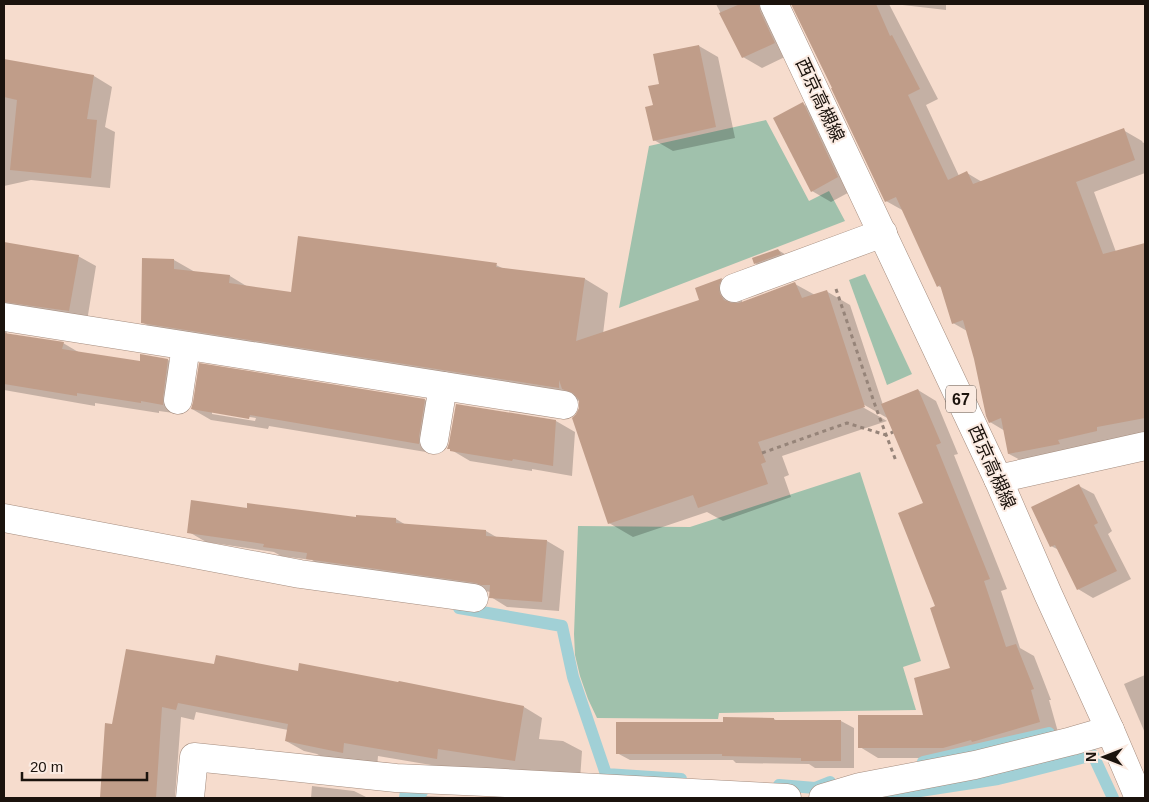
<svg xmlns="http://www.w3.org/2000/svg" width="1149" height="802" font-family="Helvetica,'Noto Sans JP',sans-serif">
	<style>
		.green { fill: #a0c1ac }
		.shadow { fill: #0003; fill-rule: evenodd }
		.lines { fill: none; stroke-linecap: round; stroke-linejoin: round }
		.stream { stroke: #a1d0d6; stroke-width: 12 }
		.building { fill: #c09d89 }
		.minor-casing { stroke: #a48c7e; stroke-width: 29 }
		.major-casing { stroke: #a48c7e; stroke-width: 29 }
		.path { stroke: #968479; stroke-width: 3; stroke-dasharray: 4 4; stroke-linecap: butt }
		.minor { stroke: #fff; stroke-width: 28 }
		.major { stroke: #fff; stroke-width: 28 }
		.labels { text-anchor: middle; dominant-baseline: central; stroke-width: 4; stroke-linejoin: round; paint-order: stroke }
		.shield { fill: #fbebe2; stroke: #5e544d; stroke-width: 1 }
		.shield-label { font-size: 16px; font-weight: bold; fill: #1b130d }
		.street-label { font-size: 18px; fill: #1b130d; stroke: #fbebe2 }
	</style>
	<rect width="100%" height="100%" fill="#f6dccd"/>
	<!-- green -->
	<g class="green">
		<polygon points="766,120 809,201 829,191 845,221 619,308 649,146"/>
		<polygon points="865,274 912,374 887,385 849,280"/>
		<polygon points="860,472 921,661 903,667 916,710 719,713 718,719 597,718 588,699 580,676 575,655 574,634 578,526 690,527"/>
	</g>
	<!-- shadow -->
	<g class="shadow">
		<polygon points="716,4 782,4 793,53 762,68 743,57"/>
		<polygon points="793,4 889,4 938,99 926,105 959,176 967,173 982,182 1123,130 1142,141 1143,143 1145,142 1145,173 1094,192 1116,252 1145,245 1145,438 1028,464 1009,454 1005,431 990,422 975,359 967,331 953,323 943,288 938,286 904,211 886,201 834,88"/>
		<polygon points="894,4 946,4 946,10"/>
		<polygon points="699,46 718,57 735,138 673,151 654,140 654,106 660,85 654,55"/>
		<polygon points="4,61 94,76 112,87 105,127 115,132 110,188 31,180 4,186"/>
		<polygon points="803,104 822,115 857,188 831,202 812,191"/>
		<polygon points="4,243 78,256 96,266 87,321 6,325 7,335 63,343 80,353 141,363 141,356 168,360 186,370 180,409 181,414 159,411 159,413 95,403 95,406 4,390"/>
		<polygon points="778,250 788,256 764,269 755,263"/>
		<polygon points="174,260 195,272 230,276 248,287 292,293 496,265 504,269 585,279 608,293 603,334 701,301 696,289 722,279 745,293 742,300 742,303 795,284 815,295 826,291 850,305 883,405 918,390 936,401 958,454 954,455 1007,589 1001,591 1020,648 1034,656 1051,700 1049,700 1058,732 944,758 878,758 860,747 925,716 952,669 936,607 924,504 889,419 861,403 859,405 887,421 782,456 789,475 784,477 791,497 723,521 707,512 633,537 609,523 581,408 580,401 166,336 142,322"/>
		<path d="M425,400L444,411L437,449L438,454L269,426L268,429L211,420L192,409ZM212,411L256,418L255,421L212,414Z"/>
		<polygon points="556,421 575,432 572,476 532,469 532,471 470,461 448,448"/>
		<polygon points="1079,486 1094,494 1112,531 1108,534 1131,579 1093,598 1078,589 1059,550 1051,546"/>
		<polygon points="248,510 357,518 357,516 396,519 406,525 486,531 498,538 547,541 564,551 559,611 507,607 491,597 491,592 324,568 312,560 281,556 274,552 206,542 189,532"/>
		<polygon points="216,666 299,672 524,707 542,718 539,739 563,741 582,751 580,780 446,774 431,765 378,756 377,768 335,764 317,754 304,751 286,741 288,730 196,712 194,720 181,717 175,798 102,798 106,724 113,725"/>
		<polygon points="1145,675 1145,733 1124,684"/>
		<polygon points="774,719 777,721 841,721 854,728 854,768 815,768 809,764 736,763 733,760 630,760 617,753 724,723"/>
		<polygon points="312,786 354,791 368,798 311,798"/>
		<polygon points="425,796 467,798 425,798"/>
	</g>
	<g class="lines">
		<!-- stream -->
		<g class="stream">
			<polyline points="459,608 562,626 573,677 606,774 681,779"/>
			<polyline points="923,762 1049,733"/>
			<polyline points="779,785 815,788 830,782"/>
			<polyline points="405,798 406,791 422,792"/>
			<polyline points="875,798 998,779 1093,755 1113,798"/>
		</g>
	</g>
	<!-- building -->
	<g class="building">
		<polygon points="740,4 759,4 760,11 775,43 742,58 719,13"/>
		<polygon points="791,4 876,4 890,36 892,35 920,89 908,95 948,180 967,171 973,184 1124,128 1135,160 1076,182 1103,254 1145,243 1145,418 1097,427 1097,431 1058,440 1060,444 1008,454 1001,418 989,423 986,416 974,359 963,320 952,324 940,285 937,287 896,197 885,202 831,88 832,88"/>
		<polygon points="699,45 716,127 653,141 645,107 653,105 648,86 659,84 653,54"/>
		<polygon points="4,59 94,75 87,119 97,120 91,178 10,170 17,100 4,97"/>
		<polygon points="803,102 838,177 811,192 773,118"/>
		<polygon points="298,236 497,263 496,267 585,278 576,341 699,300 695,288 722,278 719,286 720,294 724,300 732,303 739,303 795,282 802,298 827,290 865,407 758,442 766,462 761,464 768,484 698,508 693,495 608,524 572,418 576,414 579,408 579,400 573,393 562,389 559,380 559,388 141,323 142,258 174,259 174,269 230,275 229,283 291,292"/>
		<polygon points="4,242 79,255 69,311 4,302"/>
		<polygon points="778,249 781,254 754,264 752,258"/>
		<polygon points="4,333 64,342 62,349 140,361 140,354 168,359 163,398 163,405 141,401 141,403 77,393 77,396 4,384"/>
		<polygon points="199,363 425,399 419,437 419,444 250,415 249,419 191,409 193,402"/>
		<polygon points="918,389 941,443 936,445 990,579 984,581 1006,647 1016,644 1034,689 1031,690 1040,722 972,742 971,740 943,748 858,748 858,715 923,715 914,678 950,668 930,608 935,606 898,513 923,503 881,404"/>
		<polygon points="456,404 556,420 553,466 513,459 512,461 450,451 450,449 447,449 449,443"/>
		<polygon points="1079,484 1098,523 1094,525 1117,571 1077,590 1055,545 1050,547 1031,507"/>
		<polygon points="191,500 247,508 247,503 356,517 356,515 396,518 396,523 486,530 486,536 547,540 542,602 489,598 490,585 481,585 476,583 306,559 307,553 263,547 264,544 187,533"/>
		<polygon points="126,649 214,664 216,655 298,671 299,663 398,682 399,681 524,706 515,761 438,749 437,759 344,743 343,753 285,741 288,724 178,703 176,710 162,707 156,798 100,798 105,723 112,724"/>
		<polygon points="723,717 774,718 774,720 841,720 841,761 801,761 801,758 722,756 722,754 616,754 616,722 723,722"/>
	</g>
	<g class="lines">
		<!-- minor casing -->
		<g class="minor-casing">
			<g id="minor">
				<polyline points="734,288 883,233"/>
				<polyline points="4,317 564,405"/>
				<polyline points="178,400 186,346"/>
				<polyline points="434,440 443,386"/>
				<polyline points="998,479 1145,446"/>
				<polyline points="4,518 300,574 474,598"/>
				<polyline points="190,798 194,757 396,778 486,782 787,798"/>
				<polyline points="823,798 860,787 975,765 1072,741 1110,730"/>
			</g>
		</g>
		<!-- major casing -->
		<g class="major-casing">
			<polyline id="major" points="774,4 998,479 1048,594 1110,730 1139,798"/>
		</g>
		<!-- path -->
		<g class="path">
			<polyline points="836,289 876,408 896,461"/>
			<polyline points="762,453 847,423 886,435 893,432"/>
		</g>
		<!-- minor -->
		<use href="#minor" class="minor"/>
		<!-- major -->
		<use href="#major" class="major"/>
	</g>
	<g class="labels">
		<!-- shield labels -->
		<rect class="shield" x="946" y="385.5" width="30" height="27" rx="4"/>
		<g class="shield-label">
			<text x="961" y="399">67</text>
		</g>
		<!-- street labels -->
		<g class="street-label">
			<text transform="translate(820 100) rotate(65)">西京高槻線</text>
			<text transform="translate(992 467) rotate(66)">西京高槻線</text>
		</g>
	</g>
	<!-- border -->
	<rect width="1149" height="802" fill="none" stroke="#1b130d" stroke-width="10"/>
	<!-- north arrow -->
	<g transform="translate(1104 757) rotate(270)" stroke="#fbebe2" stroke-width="4" paint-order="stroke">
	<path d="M0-4L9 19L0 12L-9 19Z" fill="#1b130d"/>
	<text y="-8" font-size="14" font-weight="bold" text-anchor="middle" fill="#1b130d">N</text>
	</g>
	<!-- scale -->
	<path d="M22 772v8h125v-8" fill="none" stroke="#1b130d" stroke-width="2.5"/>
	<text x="30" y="772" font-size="15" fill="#1b130d" stroke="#fbebe2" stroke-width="4" paint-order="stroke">20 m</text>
</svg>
